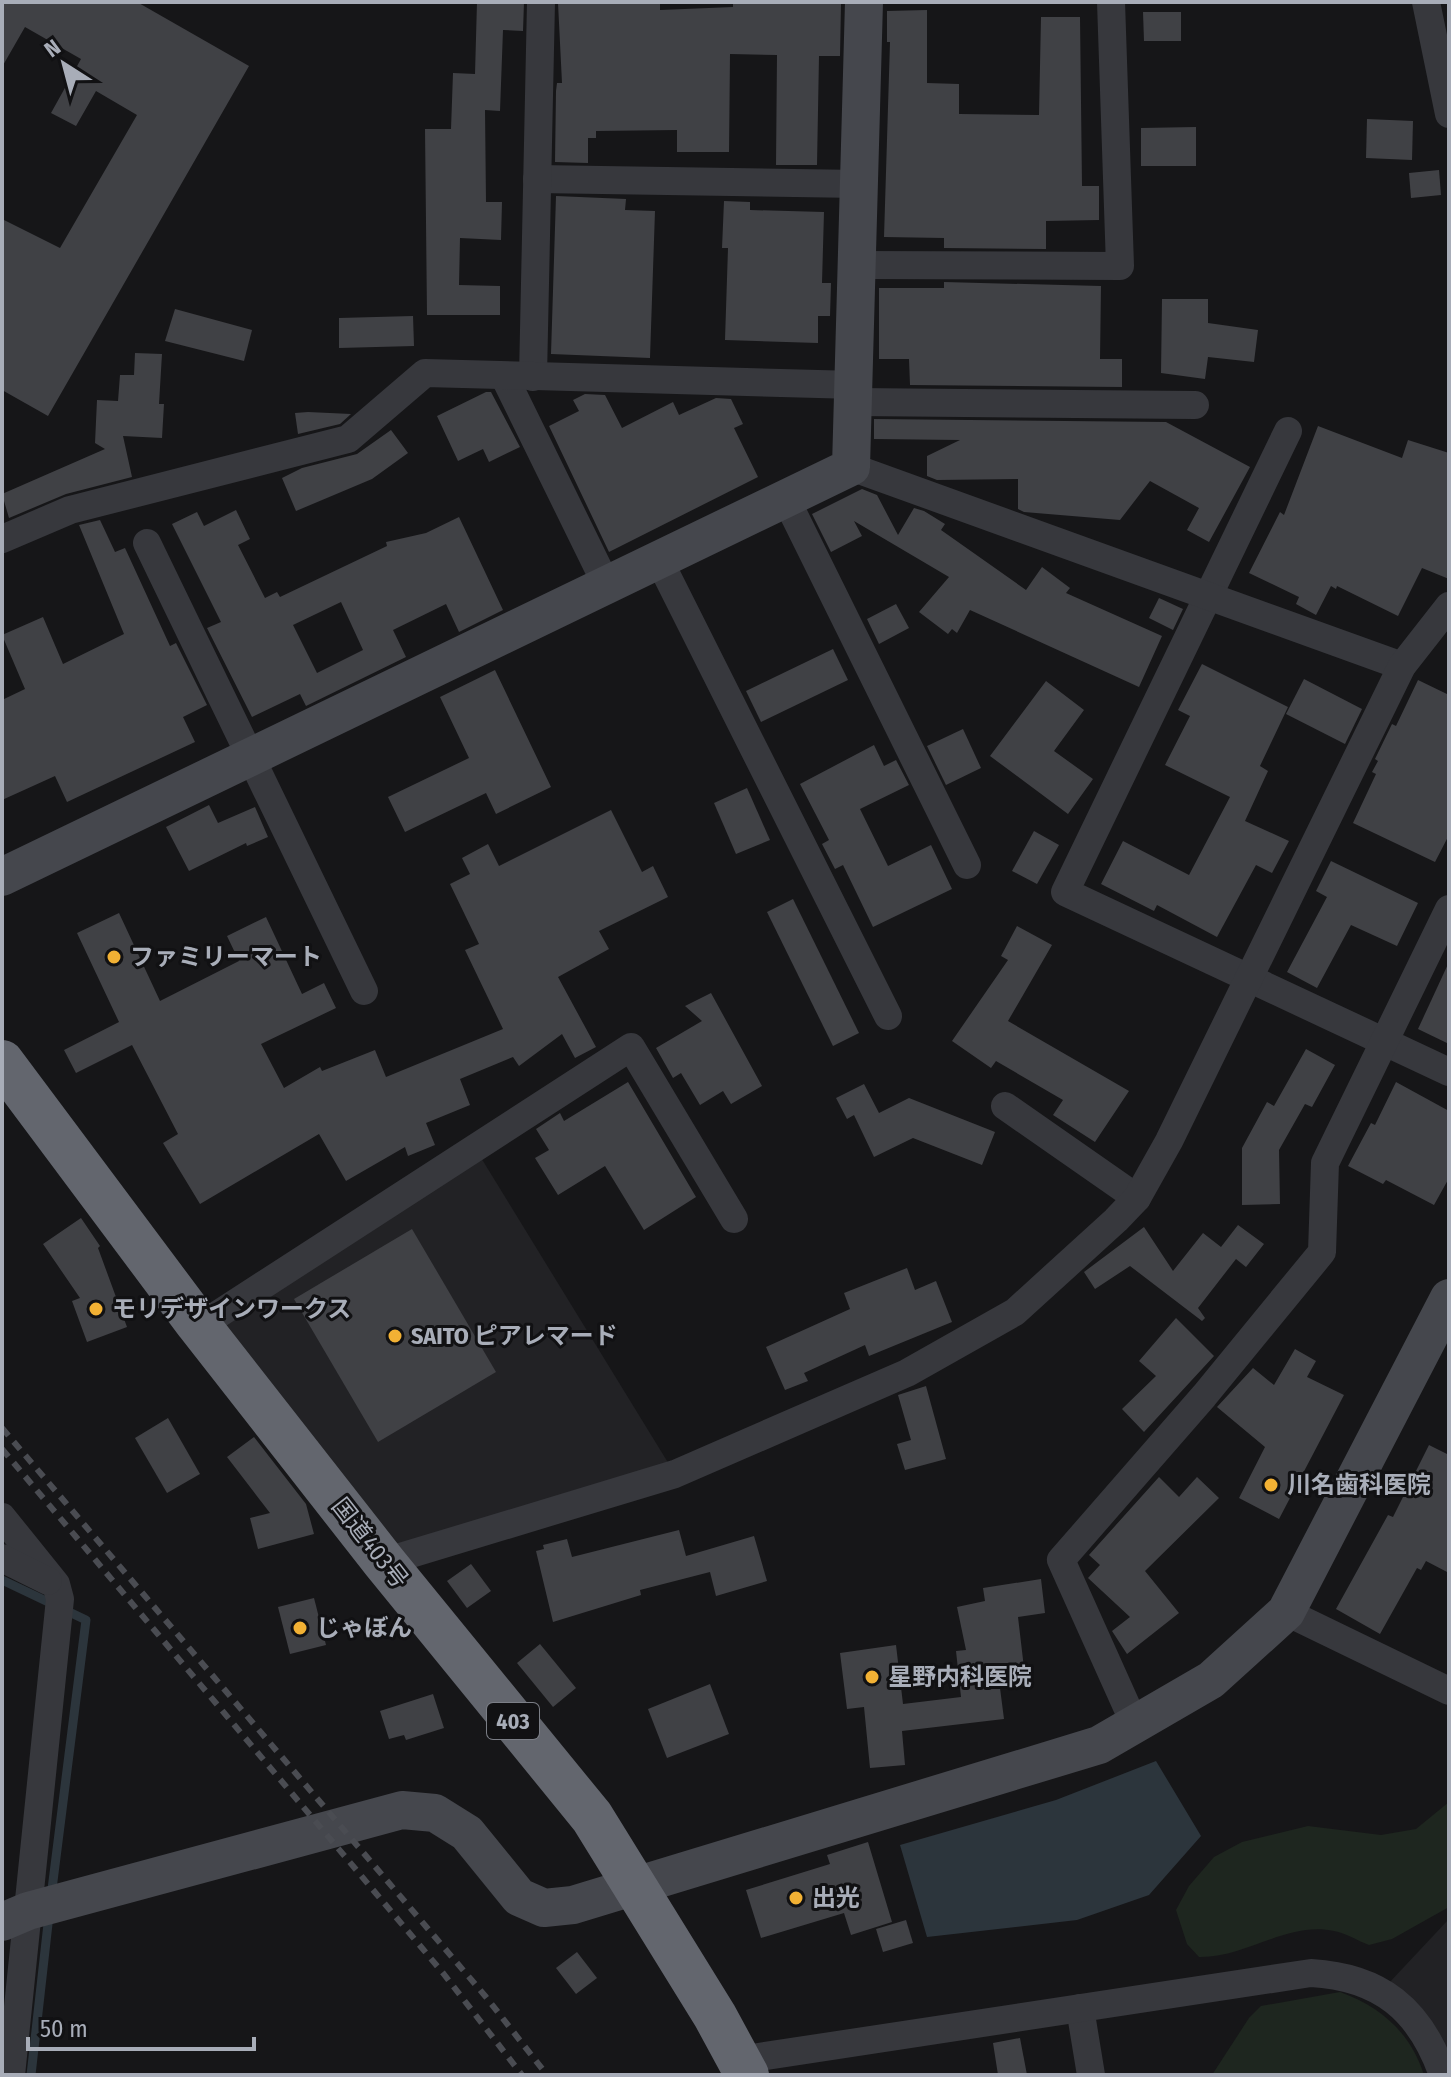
<svg xmlns="http://www.w3.org/2000/svg" width="1451" height="2077" font-family="'Fira Sans Condensed','Noto Sans JP',sans-serif">
	<style>
		.built { fill: #222225 }
		.green { fill: #1e261f }
		.water { fill: #2c353c }
		.lines { fill: none; stroke-linecap: round; stroke-linejoin: round }
		.stream { stroke: #2c353c; stroke-width: 9 }
		.building { fill: #404145; fill-rule: evenodd }
		.street { stroke: #37383d; stroke-width: 28 }
		.secondary { stroke: #45474d; stroke-width: 38 }
		.highway { stroke: #63666e; stroke-width: 44 }
		.rail { stroke: #4a4c52; stroke-width: 6; stroke-dasharray: 10 8; stroke-linecap: butt }
		.poi-dot { fill: #f2b134; stroke: #111113; stroke-width: 3 }
		.labels { text-anchor: middle; dominant-baseline: central; stroke-width: 6; stroke-linejoin: round; paint-order: stroke }
		.shield { fill: #111113; stroke: #7b7e86; stroke-width: 2 }
		.shield-label { font-size: 22px; font-weight: bold; fill: #a8adb8 }
		.poi-label { font-size: 24px; font-weight: bold; fill: #a8adb8; stroke: #111113; text-anchor: start }
		.street-label { font-size: 24px; fill: #a8adb8; stroke: #111113 }
	</style>
	<rect width="100%" height="100%" fill="#161618"/>
	<!-- built -->
	<g class="built">
		<polygon points="475,1148 675,1474 384,1562 217,1315"/>
		<polygon points="1449,1919 1449,2071 1389,1983"/>
	</g>
	<!-- green -->
	<g class="green">
		<path d="M1449,1802V1907L1392,1939L1369,1945C1358,1941 1346,1933 1334,1931C1288,1921 1245,1958 1199,1957L1187,1944L1176,1910L1189,1886L1214,1857L1242,1842L1308,1826L1381,1835L1416,1829Z"/>
		<path d="M1340,1992C1381,2007 1410,2032 1424,2075H1212L1249,2018L1261,2006Z"/>
	</g>
	<!-- water -->
	<polygon class="water" points="1156,1761 1201,1836 1149,1895 1077,1920 927,1937 900,1845 1056,1800"/>
	<g class="lines">
		<!-- stream -->
		<g class="stream">
			<polyline points="2,1580 86,1620 51,1897"/>
			<polyline points="31,2075 49,1915"/>
		</g>
	</g>
	<!-- building -->
	<g class="building">
		<polygon points="2,2 137,2 249,66 48,416 2,390 2,219 60,248 137,115 96,91 76,126 51,113 81,59 25,27 2,67"/>
		<polygon points="477,2 524,2 523,31 503,30 500,111 485,110 486,202 502,202 501,240 460,238 459,285 500,286 500,315 427,315 425,129 451,129 453,73 475,74"/>
		<polygon points="660,2 660,10 733,7 733,4 841,4 840,56 819,56 817,165 776,165 777,55 730,54 729,152 677,152 677,130 596,131 596,138 588,138 588,163 555,162 556,91 557,83 562,83 558,3"/>
		<polygon points="927,10 927,83 959,84 959,114 1039,115 1041,17 1080,17 1082,186 1099,186 1099,220 1046,221 1046,249 944,248 944,238 884,237 890,42 887,42 887,11"/>
		<polygon points="1143,12 1181,12 1181,41 1144,41"/>
		<polygon points="1367,119 1413,121 1412,160 1366,158"/>
		<polygon points="1196,127 1196,166 1141,166 1141,128"/>
		<polygon points="1439,170 1441,195 1411,198 1409,173"/>
		<polygon points="556,196 626,199 625,210 655,211 650,358 551,354"/>
		<polygon points="724,201 750,202 750,210 824,212 822,283 831,283 830,316 818,316 818,343 725,340 728,248 722,248"/>
		<polygon points="944,282 1101,286 1100,359 1122,359 1122,387 910,385 909,359 879,359 879,288 944,288"/>
		<polygon points="1162,299 1208,299 1208,323 1258,330 1254,362 1208,357 1205,379 1161,373"/>
		<polygon points="175,309 252,330 244,361 165,341"/>
		<polygon points="413,316 414,346 339,348 339,318"/>
		<polygon points="135,353 162,354 159,404 164,404 162,438 123,436 132,477 66,494 9,518 2,494 105,449 95,443 97,400 118,401 120,375 134,375"/>
		<polygon points="486,392 491,392 520,447 489,462 483,449 458,461 437,416"/>
		<polygon points="585,394 605,395 622,428 673,402 679,415 716,398 731,399 743,424 734,428 758,477 609,552 549,426 579,411 573,400"/>
		<polygon points="295,413 308,412 351,414 340,424 298,434"/>
		<polygon points="874,419 1166,422 1250,467 1209,542 1187,530 1199,508 1150,481 1120,520 1024,512 1018,509 1018,479 937,480 927,476 927,456 960,440 874,439"/>
		<polygon points="1318,426 1402,458 1408,440 1449,453 1449,579 1422,568 1398,616 1337,586 1336,589 1331,586 1316,615 1296,604 1299,597 1249,573 1280,512 1284,515"/>
		<polygon points="391,430 408,453 372,479 296,511 282,478 302,468 357,454"/>
		<polygon points="862,489 877,495 898,535 914,508 924,511 945,524 941,530 1026,590 1042,567 1070,588 1066,593 1162,636 1139,687 970,610 957,633 952,629 948,634 919,612 949,577 854,521 862,536 831,552 812,514"/>
		<path d="M236,510L250,539L238,545L265,598L277,592L280,597L387,546L386,542L426,533L459,517L503,610L459,632L446,604L393,630L406,657L306,706L300,694L252,717L207,628L221,622L172,524L197,512L204,526ZM341,602L363,650L317,673L293,625Z"/>
		<polygon points="100,520 115,552 125,548 170,646 176,643 207,705 183,717 195,742 67,802 55,776 2,800 2,700 25,689 2,635 43,617 63,664 124,634 79,525"/>
		<polygon points="1159,598 1183,609 1173,630 1149,618"/>
		<polygon points="896,604 909,628 879,644 867,619"/>
		<polygon points="833,649 848,680 761,722 746,691"/>
		<polygon points="1202,664 1288,707 1260,766 1268,771 1245,821 1289,841 1272,873 1256,865 1217,937 1157,905 1154,911 1101,884 1123,841 1189,875 1230,797 1165,765 1190,716 1178,710"/>
		<polygon points="495,670 551,787 496,814 486,793 405,832 388,797 469,758 440,697"/>
		<polygon points="1304,679 1362,709 1345,744 1286,714"/>
		<polygon points="1418,680 1449,695 1449,835 1435,862 1353,823 1376,774 1372,772 1378,761 1375,759 1392,724 1396,726"/>
		<polygon points="1046,681 1084,710 1054,751 1093,779 1068,814 990,756"/>
		<polygon points="963,729 981,768 946,785 927,746"/>
		<polygon points="874,745 884,766 896,760 909,785 860,809 888,866 931,845 952,889 873,927 843,865 835,869 822,844 829,840 800,784"/>
		<polygon points="747,788 770,840 736,854 714,803"/>
		<polygon points="209,805 218,823 255,807 268,837 247,846 246,843 189,871 166,827"/>
		<polygon points="611,810 642,872 653,866 668,897 599,931 609,949 558,977 596,1047 575,1058 562,1034 519,1066 513,1057 460,1079 470,1105 426,1123 435,1145 408,1156 405,1147 346,1181 319,1134 200,1204 163,1143 178,1134 132,1045 76,1073 64,1050 119,1022 77,933 119,913 160,1001 239,961 227,936 266,917 302,994 324,983 336,1008 261,1044 284,1088 320,1067 322,1071 375,1050 386,1077 503,1029 465,950 479,944 450,884 470,874 462,858 488,844 499,866"/>
		<polygon points="1034,831 1059,845 1037,884 1012,871"/>
		<polygon points="1331,861 1418,903 1397,946 1351,925 1317,988 1287,972 1327,897 1316,891"/>
		<polygon points="793,899 859,1033 833,1046 767,912"/>
		<polygon points="1017,926 1052,945 1008,1021 1129,1091 1095,1142 1053,1115 1063,1100 996,1061 991,1068 952,1041 1008,960 1001,956"/>
		<polygon points="1449,962 1449,1044 1418,1029"/>
		<polygon points="711,993 762,1086 731,1104 723,1091 700,1105 681,1073 673,1078 656,1048 702,1021 685,1006"/>
		<polygon points="1306,1049 1335,1065 1312,1107 1305,1104 1279,1150 1280,1204 1242,1205 1242,1148 1267,1102 1274,1106"/>
		<polygon points="628,1082 696,1197 644,1230 605,1166 558,1195 535,1158 549,1150 536,1129 560,1113 564,1121"/>
		<polygon points="1396,1082 1449,1111 1449,1178 1434,1205 1386,1180 1383,1184 1348,1166 1371,1123 1375,1125"/>
		<polygon points="864,1084 879,1113 909,1098 995,1132 982,1165 913,1138 874,1157 854,1115 847,1119 836,1098"/>
		<polygon points="81,1218 100,1246 98,1248 127,1327 87,1342 72,1301 80,1298 43,1244"/>
		<polygon points="1238,1225 1264,1244 1246,1267 1236,1259 1198,1308 1205,1318 1202,1321 1130,1266 1095,1289 1084,1272 1144,1227 1173,1271 1203,1233 1221,1247"/>
		<polygon points="412,1229 496,1372 378,1442 294,1299"/>
		<polygon points="907,1268 915,1290 936,1281 952,1322 869,1356 865,1345 804,1373 808,1381 785,1390 766,1347 850,1309 844,1293"/>
		<polygon points="1176,1318 1214,1356 1144,1432 1122,1409 1156,1376 1139,1361"/>
		<polygon points="1295,1349 1316,1361 1307,1377 1344,1395 1279,1519 1239,1498 1265,1447 1217,1407 1253,1368 1274,1385"/>
		<polygon points="926,1386 946,1459 905,1470 897,1444 911,1440 898,1395"/>
		<polygon points="168,1418 200,1474 167,1493 135,1438"/>
		<polygon points="254,1437 306,1504 314,1534 258,1549 250,1518 270,1513 227,1457"/>
		<polygon points="1429,1445 1449,1455 1449,1573 1426,1561 1421,1570 1417,1568 1380,1634 1336,1609 1388,1515 1393,1517"/>
		<polygon points="1159,1477 1179,1497 1197,1477 1219,1498 1145,1571 1179,1613 1127,1654 1112,1631 1130,1617 1088,1578 1100,1565 1089,1555"/>
		<polygon points="679,1530 686,1556 754,1536 767,1581 716,1596 710,1572 640,1590 641,1595 553,1622 536,1551 544,1549 543,1545 567,1539 572,1557"/>
		<polygon points="471,1564 491,1591 467,1608 447,1581"/>
		<polygon points="1041,1579 1045,1613 1018,1617 1026,1685 1000,1688 1004,1719 902,1731 905,1765 870,1768 864,1707 847,1709 840,1653 896,1645 903,1704 961,1697 956,1651 966,1650 957,1607 985,1601 983,1588"/>
		<polygon points="314,1598 326,1645 290,1654 278,1607"/>
		<polygon points="540,1644 576,1688 553,1707 517,1663"/>
		<polygon points="710,1684 729,1734 667,1758 648,1709"/>
		<polygon points="433,1694 444,1728 406,1740 404,1735 389,1739 380,1711"/>
		<polygon points="868,1842 892,1922 851,1935 844,1913 761,1938 746,1890 830,1864 827,1855"/>
		<polygon points="906,1920 913,1943 883,1952 876,1929"/>
		<polygon points="577,1952 597,1978 576,1994 556,1968"/>
		<polygon points="1020,2038 1027,2075 998,2075 993,2043"/>
	</g>
	<g class="lines">
		<!-- street -->
		<g class="street">
			<polyline points="1426,2 1449,114"/>
			<polyline points="537,179 860,184"/>
			<polyline points="858,265 1120,266 1111,2"/>
			<polyline points="504,376 607,586"/>
			<polyline points="533,377 541,2"/>
			<polyline points="855,402 1195,405"/>
			<polyline points="1288,431 1065,892 1449,1072"/>
			<polyline points="851,467 1402,666"/>
			<polyline points="786,499 967,865"/>
			<polyline points="2,539 70,510 348,439 425,373 856,385"/>
			<polyline points="147,543 364,991"/>
			<polyline points="659,560 888,1016"/>
			<polyline points="1005,1106 1137,1198"/>
			<polyline points="197,1323 217,1315 631,1047 734,1219"/>
			<polyline points="2,1517 56,1584 60,1599 11,2075"/>
			<polyline points="2,1558 48,1581"/>
			<polyline points="384,1562 675,1474 907,1373 1015,1312 1116,1220 1137,1198 1169,1141 1402,666 1449,606"/>
			<polyline points="1286,1612 1449,1691"/>
			<polyline points="1136,1727 1061,1560 1204,1396 1322,1252 1325,1163 1449,909"/>
			<polyline points="1080,2008 1091,2075"/>
			<path d="M739,2060L1311,1973C1380,1977 1420,2009 1443,2075"/>
		</g>
		<!-- secondary -->
		<g class="secondary">
			<polyline points="2,877 851,467 864,2"/>
			<polyline points="2,1922 28,1911 402,1810 435,1813 467,1833 519,1897 544,1908 573,1905 1099,1745 1211,1680 1286,1612 1449,1298"/>
		</g>
		<!-- highway -->
		<polyline class="highway" points="2,1062 197,1323 384,1562 592,1817 715,2016 747,2075"/>
		<!-- rail -->
		<g class="rail">
			<polyline points="2,1428 486,1997 547,2075"/>
			<polyline points="2,1449 443,1973 522,2075"/>
		</g>
	</g>
	<!-- markers -->
	<g class="poi-dot">
		<circle cx="114" cy="957" r="8"/>
		<circle cx="96" cy="1309" r="8"/>
		<circle cx="395" cy="1336" r="8"/>
		<circle cx="1271" cy="1485" r="8"/>
		<circle cx="300" cy="1628" r="8"/>
		<circle cx="872" cy="1677" r="8"/>
		<circle cx="796" cy="1898" r="8"/>
	</g>
	<g class="labels">
		<!-- shield labels -->
		<rect class="shield" x="487" y="1703" width="52" height="36" rx="6"/>
		<g class="shield-label">
			<text x="513" y="1721">403</text>
		</g>
		<!-- poi labels -->
		<g class="poi-label">
			<text x="130" y="957">ファミリーマート</text>
			<text x="112" y="1309">モリデザインワークス</text>
			<text x="411" y="1336">SAITO ピアレマード</text>
			<text x="1287" y="1485">川名歯科医院</text>
			<text x="316" y="1628">じゃぼん</text>
			<text x="888" y="1677">星野内科医院</text>
			<text x="812" y="1898">出光</text>
		</g>
		<!-- street labels -->
		<g class="street-label">
			<text transform="translate(370 1543) rotate(52)">国道403号</text>
		</g>
	</g>
	<!-- border -->
	<rect width="1451" height="2077" fill="none" stroke="#a8adb8" stroke-width="8"/>
	<!-- north arrow -->
	<g transform="translate(64 64) rotate(324)" stroke="#111113" stroke-width="6" paint-order="stroke">
	<path d="M0-6L14 30L0 20L-14 30Z" fill="#a8adb8"/>
	<text y="-12" font-size="22" font-weight="bold" text-anchor="middle" fill="#a8adb8">N</text>
	</g>
	<!-- scale -->
	<path d="M28 2037v12h226v-12" fill="none" stroke="#a8adb8" stroke-width="4"/>
	<text x="40" y="2037" font-size="24" fill="#a8adb8" stroke="#111113" stroke-width="6" paint-order="stroke">50 m</text>
</svg>
